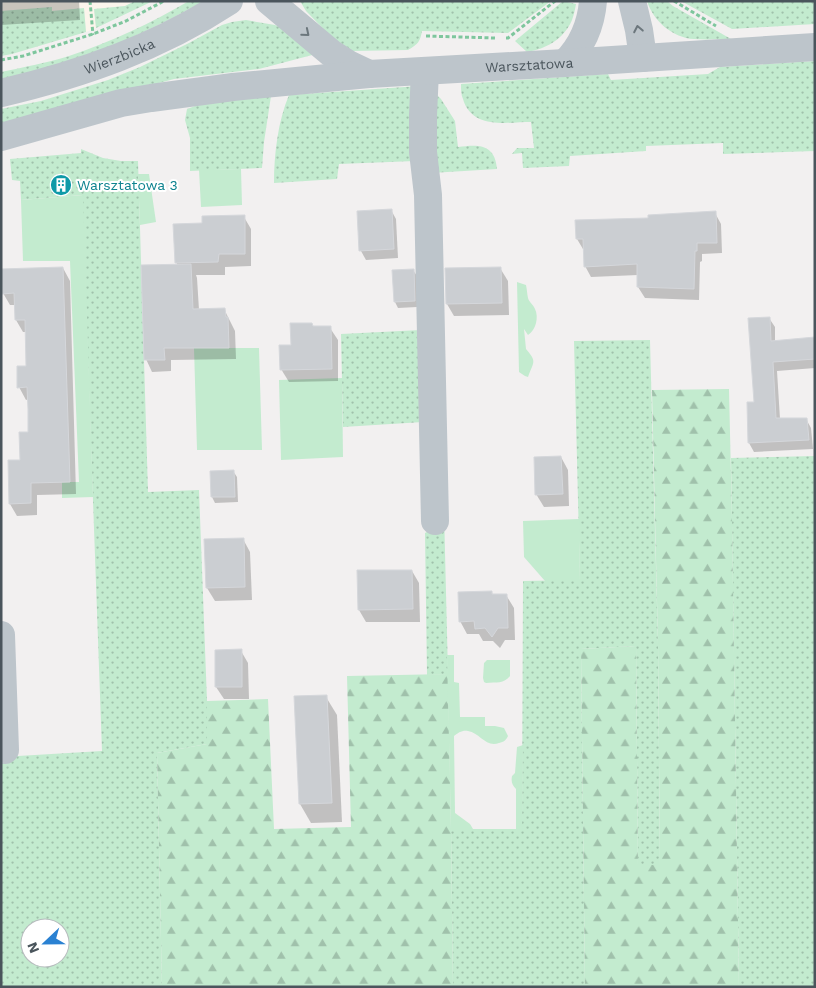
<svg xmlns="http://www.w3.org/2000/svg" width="816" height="988" font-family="'Work Sans',sans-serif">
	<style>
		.commercial { fill: #fbf5ec }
		.grass { fill: url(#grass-dots); fill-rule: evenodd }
		.forest { fill: url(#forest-firs) }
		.garden { fill: #c3ebcf }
		.shadow { fill: #0003 }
		.building { fill: #cbced2; stroke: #d5d7db }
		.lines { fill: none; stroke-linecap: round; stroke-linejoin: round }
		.path { stroke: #7ec69d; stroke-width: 3; stroke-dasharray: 4 2.5; stroke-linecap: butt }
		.minor { stroke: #bdc5cb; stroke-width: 28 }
		.oneway { stroke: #6c777d }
		.labels { text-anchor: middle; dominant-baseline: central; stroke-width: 4; stroke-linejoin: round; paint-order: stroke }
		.street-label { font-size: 14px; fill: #4a555c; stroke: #fff }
		.culture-label { font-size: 14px; fill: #0d838f; stroke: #fff; text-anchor: start }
	</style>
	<defs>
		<pattern id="grass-dots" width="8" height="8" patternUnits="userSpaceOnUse" patternTransform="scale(1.25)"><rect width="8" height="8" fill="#c3ebcf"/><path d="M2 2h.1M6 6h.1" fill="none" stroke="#a0c1ab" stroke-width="1.8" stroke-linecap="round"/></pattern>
		<pattern id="forest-firs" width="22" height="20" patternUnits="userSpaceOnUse" patternTransform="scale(1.25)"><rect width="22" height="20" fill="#c3ebcf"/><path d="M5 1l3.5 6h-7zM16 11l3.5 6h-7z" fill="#a0c1ab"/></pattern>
	</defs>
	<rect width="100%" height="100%" fill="#f2f0f0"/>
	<!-- commercial -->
	<polygon class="commercial" points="1,1 135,1 125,6 94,9 96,28 86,32 84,8 52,11 51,7 1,11"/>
	<!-- grass -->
	<g class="grass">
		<polygon points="135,1 153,1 96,28 94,9 125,6"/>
		<path d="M189,1H204C154,29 102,53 46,69C31,73 16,76 1,79V72C24,67 47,63 69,56C111,42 151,23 189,1Z"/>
		<path d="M300,1H551L508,33L422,31C420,42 418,44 408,50L352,51L337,43L306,11Z"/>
		<path d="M563,1L576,4C575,9 574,15 572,20C564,39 546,49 527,52L515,41Z"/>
		<path d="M647,1H667L673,6L731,39C719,39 706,40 694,39C673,38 653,21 647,1Z"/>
		<polygon points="681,1 815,1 815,24 732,29"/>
		<polygon points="52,7 52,11 84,8 86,32 12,54 1,56 1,11"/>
		<polygon points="246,20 275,25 289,31 316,54 259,69 174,79 1,125 1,109 41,101 108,80 140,67 189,43 222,25 232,22"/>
		<path d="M815,61V151L723,154V143L646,146V151L570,156L569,166L523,168L522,153L512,154L517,148H534L531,122C507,122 472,130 463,99C461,95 461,89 461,84L608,74L611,80L708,74L720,67Z"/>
		<path d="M419,86L423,422L343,427L341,334L421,330L415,161L339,164L337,179L274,183C274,154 278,121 289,95Z"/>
		<path d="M437,95L441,99L455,121L458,147C479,144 495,144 497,169L431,173Z"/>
		<polygon points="271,96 264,142 262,168 190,171 190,138 185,120 187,109 195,106 203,100"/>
		<path d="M81,149L103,158L121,161H138L148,492L199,490L207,701V744L157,753L162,987H1V757L102,751L82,195L21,200L20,181L12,180L10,159L81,153ZM30,928H60V958H30Z"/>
		<polygon points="650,340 658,643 660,865 638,865 636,646 581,649 585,987 453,987 451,829 522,829 523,581 580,580 574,341"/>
		<polygon points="815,456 815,987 739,987 731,458"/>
		<polygon points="444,511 448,674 427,675 425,533 434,528"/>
	</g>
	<!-- forest -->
	<g class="forest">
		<polygon points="729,389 732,519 739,987 585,987 581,649 636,646 638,865 660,865 658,643 652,390"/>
		<polygon points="448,674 451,829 453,987 162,987 157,753 207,744 207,701 268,699 274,829 351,827 347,676"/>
	</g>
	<!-- garden -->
	<g class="garden">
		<polygon points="241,169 242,205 201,207 199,170"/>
		<polygon points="138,174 149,174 156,222 140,225"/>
		<polygon points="83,195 93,497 62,498 62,482 79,482 70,261 23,261 21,200"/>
		<path d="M517,282L526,285C527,289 527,294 528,298C529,302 533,304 535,309C539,317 536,330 528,335L524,329L526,349C537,362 534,361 528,377L525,376L519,372Z"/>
		<polygon points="194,348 259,348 262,450 197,450"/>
		<polygon points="342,378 343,457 281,460 279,380"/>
		<polygon points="579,519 580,581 545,581 524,557 523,521"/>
		<path d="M447,655H454V682L459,683L460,717H485V726H495L504,728L508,736C506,740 504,742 499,743C486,748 480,733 468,731C462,730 458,733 454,736L455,813L470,824L473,829H451Z"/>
		<path d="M487,660H510V676C504,684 496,682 486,683L484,682L483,678L484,663Z"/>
		<path d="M523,745L522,830H516V789C512,785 511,782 512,776L515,773L517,747Z"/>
	</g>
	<!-- shadow -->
	<g class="shadow">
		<polygon points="1,1 79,1 80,20 1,25"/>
		<polygon points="391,210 396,219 398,258 366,260 361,251 358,212"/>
		<polygon points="715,213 721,224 722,253 702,254 702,261 700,262 699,300 645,298 638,287 638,275 591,277 585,266 584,249 583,249 577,239 649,219"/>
		<polygon points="244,217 251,229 251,266 225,267 225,275 196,275 197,278 199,310 224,309 235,331 236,359 171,360 171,371 152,372 146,359 178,266 176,262 204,224"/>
		<polygon points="63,268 70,281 76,494 37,495 37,515 17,516 10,504 30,433 29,399 26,400 19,387 27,367 26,332 23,332 16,320 16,305 10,305 3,293"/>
		<polygon points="500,268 508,281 509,315 454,316 447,304"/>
		<polygon points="413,270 417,276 417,307 398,308 395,302"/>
		<polygon points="769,318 775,327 775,342 815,339 815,368 777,371 780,419 806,419 811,428 813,449 754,452 749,443"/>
		<polygon points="313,327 330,328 338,340 338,381 289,382 281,369 292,346"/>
		<polygon points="561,457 568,470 569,506 544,507 536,494"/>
		<polygon points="233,471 237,477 238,502 215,503 212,497 211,472"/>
		<polygon points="243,539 250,552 252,600 215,601 207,588 206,540"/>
		<polygon points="412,571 419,583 420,622 366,622 359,610"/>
		<polygon points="492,592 493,596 506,595 514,608 515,640 505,640 500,648 493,641 483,641 479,634 467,634 460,621"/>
		<polygon points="241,651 248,663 249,699 224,699 216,687"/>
		<polygon points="326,697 337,715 342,822 311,823 300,804 296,698"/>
	</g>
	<!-- building -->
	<g class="building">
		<polygon points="392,209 394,249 359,251 357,211"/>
		<polygon points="716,211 717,243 697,243 697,251 695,251 694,289 637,287 637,264 584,267 583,239 576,239 575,220 648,218 648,215"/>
		<polygon points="245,215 245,254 219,254 218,262 175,263 173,224 202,223 202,216"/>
		<polygon points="191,264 193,309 225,308 226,317 228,317 229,348 164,348 165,360 144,360 141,265"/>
		<polygon points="63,267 70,482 31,483 31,503 9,504 8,460 20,460 19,432 28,432 28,409 27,387 17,388 17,366 26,366 25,320 15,320 14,293 2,294 1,269"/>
		<polygon points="501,267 502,303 446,304 445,268"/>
		<polygon points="414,269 415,301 394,302 392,270"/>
		<polygon points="770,317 771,341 815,337 815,359 773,362 776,418 807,418 809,440 748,443 747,402 754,402 748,318"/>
		<polygon points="290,323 312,323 313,326 331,326 332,369 280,370 279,345 291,345"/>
		<polygon points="561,456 563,494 535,495 534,457"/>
		<polygon points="234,470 235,497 211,497 210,471"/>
		<polygon points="244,538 245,587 206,588 204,539"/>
		<polygon points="357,570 412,570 413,609 358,610"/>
		<polygon points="492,591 492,594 507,594 508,628 498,628 492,637 485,628 475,629 474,621 459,622 458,592"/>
		<polygon points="242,649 242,687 215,687 215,650"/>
		<polygon points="327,695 332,803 299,804 294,696"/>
	</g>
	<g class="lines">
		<!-- path -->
		<g class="path">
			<polyline points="90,1 93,35"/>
			<polyline points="674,1 716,26"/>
			<polyline points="426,36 495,38"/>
			<polyline points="506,38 508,38 555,1"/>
			<polyline points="1,60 23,56 93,34 126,21 164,1"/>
		</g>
		<!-- minor -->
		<g class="minor">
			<polyline points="269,1 331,53 350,65 369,74"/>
			<polyline points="632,1 639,30 643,58"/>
			<path d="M565,63C582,46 591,26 593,1"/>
			<polyline points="425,71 423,115 423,152 428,195 435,521"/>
			<path id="s1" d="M1,93C82,74 159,47 229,1"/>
			<path id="s2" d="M1,137L121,103L151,98L233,87L369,74L565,63L815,47"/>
			<polyline points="1,635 5,750"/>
		</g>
	</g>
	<!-- one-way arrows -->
	<defs><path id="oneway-chevron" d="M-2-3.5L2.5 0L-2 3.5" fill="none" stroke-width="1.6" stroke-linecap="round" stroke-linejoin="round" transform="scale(1.25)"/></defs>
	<g class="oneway">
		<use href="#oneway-chevron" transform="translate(638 29) rotate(-101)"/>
		<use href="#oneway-chevron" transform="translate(306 33) rotate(40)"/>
	</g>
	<!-- icons -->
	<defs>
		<g id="building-disc" transform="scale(1.125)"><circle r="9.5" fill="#0f9aa8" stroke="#fff"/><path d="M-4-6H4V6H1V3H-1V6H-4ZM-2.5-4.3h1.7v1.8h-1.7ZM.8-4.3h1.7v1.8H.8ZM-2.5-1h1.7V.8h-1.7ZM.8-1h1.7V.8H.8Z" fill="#fff"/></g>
	</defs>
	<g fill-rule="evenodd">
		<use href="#building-disc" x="61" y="185"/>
	</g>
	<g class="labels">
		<!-- street labels -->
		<g class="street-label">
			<text stroke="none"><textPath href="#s1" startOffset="124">Wierzbicka</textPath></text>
			<text stroke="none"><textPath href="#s2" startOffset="535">Warsztatowa</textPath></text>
		</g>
		<!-- culture labels -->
		<g class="culture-label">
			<text x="77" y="185">Warsztatowa 3</text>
		</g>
	</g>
	<!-- border -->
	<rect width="816" height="988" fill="none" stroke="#4a555c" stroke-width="5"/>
	<!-- north arrow -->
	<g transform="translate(45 943) rotate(248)"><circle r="24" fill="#ffffff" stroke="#b7bbbe"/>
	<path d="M0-4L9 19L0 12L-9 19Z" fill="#2a81d2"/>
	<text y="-8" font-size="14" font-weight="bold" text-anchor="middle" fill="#4a555c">N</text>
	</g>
</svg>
